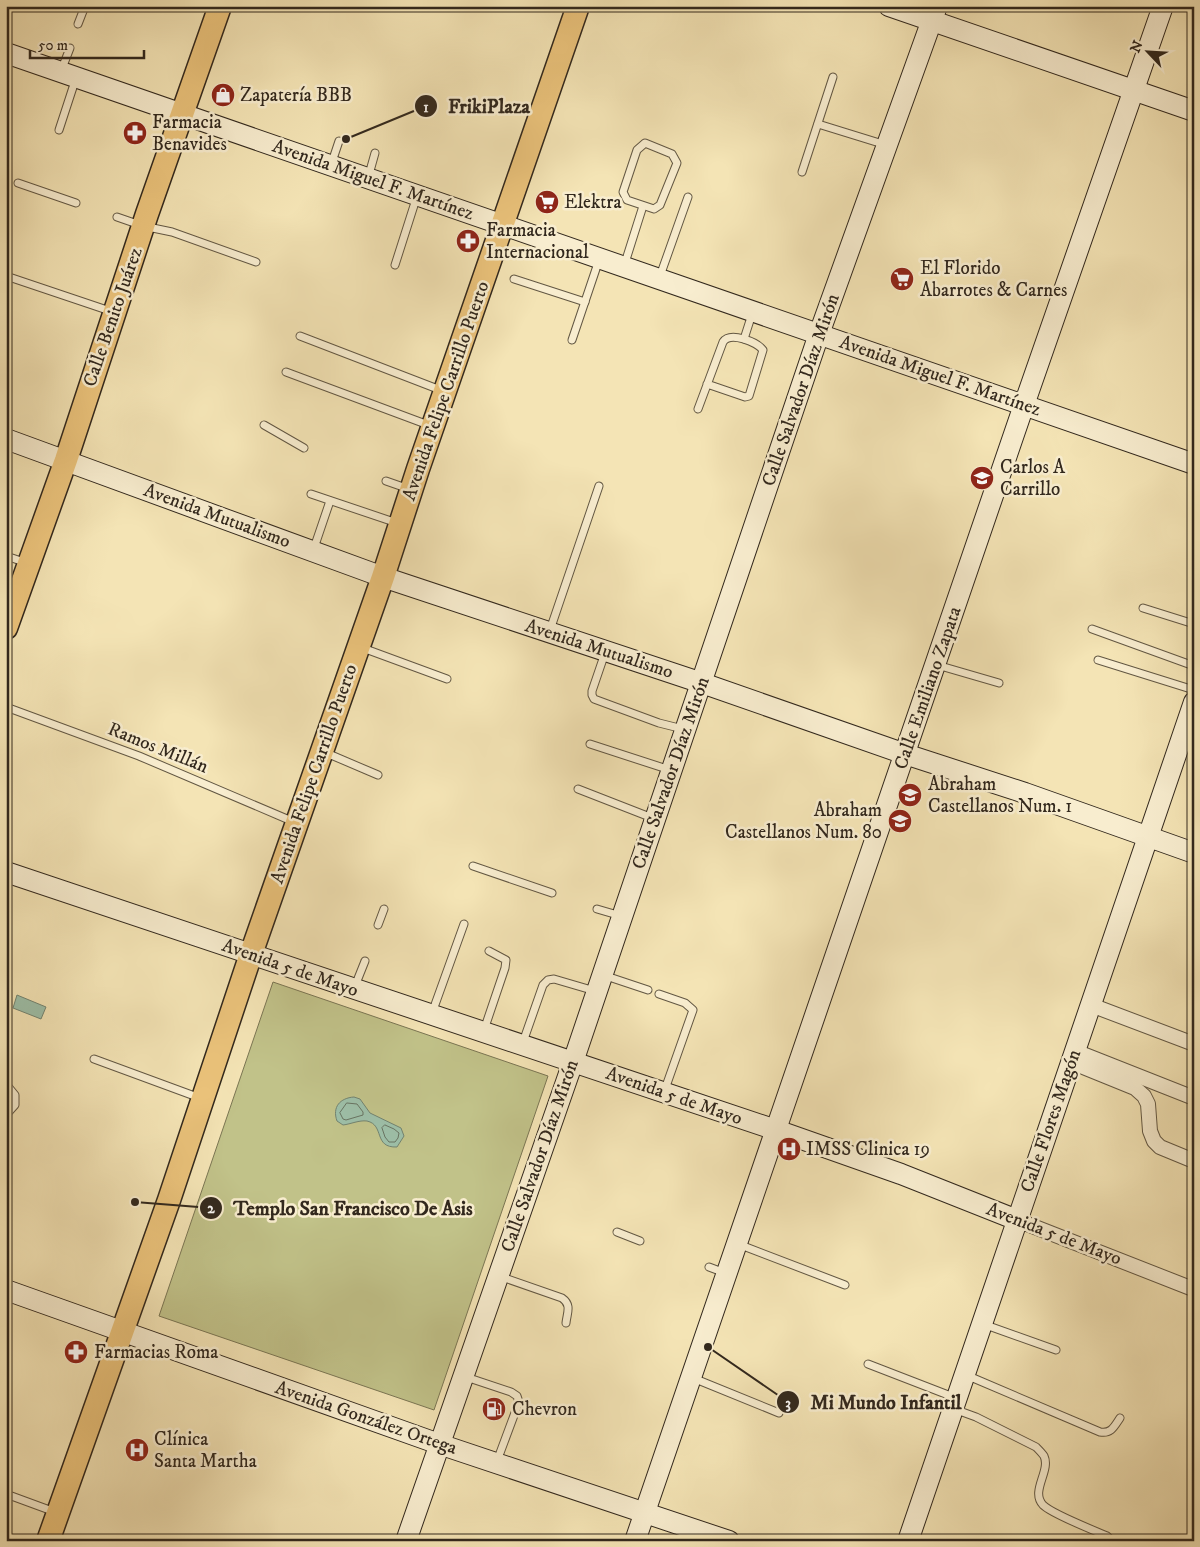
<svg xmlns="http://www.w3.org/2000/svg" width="1200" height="1547" font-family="'IM FELL DW Pica',serif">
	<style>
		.green { fill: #c1c289; stroke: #7a7553 }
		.water { fill: #9dbfa8; stroke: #728370 }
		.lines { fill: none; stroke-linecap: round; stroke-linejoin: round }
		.shore { stroke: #687462; stroke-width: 1 }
		.lane-casing { stroke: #625743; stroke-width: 9 }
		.street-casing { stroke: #625743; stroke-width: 16 }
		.secondary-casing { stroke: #32281d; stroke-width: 22 }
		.primary-casing { stroke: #32281d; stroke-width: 25 }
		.lane { stroke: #f8edcf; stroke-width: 7 }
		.street { stroke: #f8edcf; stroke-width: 14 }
		.secondary { stroke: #f8edcf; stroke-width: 20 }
		.primary { stroke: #eac27a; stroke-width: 22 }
		.labels { text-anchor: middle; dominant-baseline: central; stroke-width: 5; stroke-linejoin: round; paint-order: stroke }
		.poi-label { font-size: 19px; fill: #32281d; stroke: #f8edcf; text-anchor: start }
		.street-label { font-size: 19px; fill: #32281d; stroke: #f8edcf }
		.leader { fill: none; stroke: #32281d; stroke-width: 2 }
		.callout-dot { fill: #32281d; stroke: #f8edcf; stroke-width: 2 }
		.mark-label { font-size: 15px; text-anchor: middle; font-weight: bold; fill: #fff }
		.callout-label { font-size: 20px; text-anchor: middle; font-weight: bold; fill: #32281d; stroke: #f8edcf; stroke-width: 5; stroke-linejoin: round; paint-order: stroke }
	</style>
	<rect width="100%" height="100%" fill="#f4e4b5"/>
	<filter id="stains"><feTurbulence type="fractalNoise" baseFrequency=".004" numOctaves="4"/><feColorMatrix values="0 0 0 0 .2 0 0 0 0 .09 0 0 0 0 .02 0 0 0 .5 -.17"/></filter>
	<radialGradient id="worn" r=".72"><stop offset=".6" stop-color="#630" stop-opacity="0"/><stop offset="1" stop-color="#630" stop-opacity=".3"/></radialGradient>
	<!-- green -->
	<polygon class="green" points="273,982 548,1076 434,1410 159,1316"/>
	<!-- water -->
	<g class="water">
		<polygon points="17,995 46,1007 41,1019 13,1008"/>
		<path d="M354,1097L360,1099L370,1113L401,1128L404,1136L397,1147C373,1148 385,1125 367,1121C359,1120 351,1124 343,1125L337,1121C332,1107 340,1098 354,1097Z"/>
	</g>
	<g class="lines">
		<!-- shore -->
		<g class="shore">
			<polygon points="347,1103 357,1104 363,1112 363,1115 346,1120 343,1119 340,1113"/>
			<polygon points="385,1125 394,1129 399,1133 398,1138 395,1142 389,1142 385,1137 382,1128"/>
		</g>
		<!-- lane casing -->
		<g class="lane-casing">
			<g id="lane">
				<polyline points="78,24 85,6"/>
				<polyline points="61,71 70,48"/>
				<polyline points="818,124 886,145"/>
				<polyline points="59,130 76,78"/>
				<polygon points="645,143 672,154 677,163 660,205 654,209 627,200 623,192 637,150"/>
				<polyline points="331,165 339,141"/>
				<polyline points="802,172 833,77"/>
				<polyline points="368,178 375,153"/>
				<polyline points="18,183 76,203"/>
				<polyline points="117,217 143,226 172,232 256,262"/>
				<polyline points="395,265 417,196"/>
				<polyline points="624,266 643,206"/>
				<polyline points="6,276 113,312"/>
				<polyline points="660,276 688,197"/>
				<polyline points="514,279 585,302"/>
				<polyline points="300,336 443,391"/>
				<polyline points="744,339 752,314"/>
				<polyline points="572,340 599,260"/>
				<polyline points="286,372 431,426"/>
				<path d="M698,409L723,342C730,331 757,342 763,350L749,396L745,397L707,384"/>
				<polyline points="264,425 304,448"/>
				<polyline points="386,481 409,489"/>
				<polyline points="311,494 397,523"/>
				<polyline points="313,551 330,501"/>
				<polyline points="6,556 27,563"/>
				<polyline points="1143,608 1194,624"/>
				<polyline points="1092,629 1194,666"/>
				<polyline points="550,630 599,486"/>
				<polyline points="360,647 447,679"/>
				<polyline points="605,653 592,691 592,695 594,699 659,723 683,729"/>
				<polyline points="1098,660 1194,690"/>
				<polyline points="937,665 999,683"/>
				<polyline points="6,707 139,756 294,822"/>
				<polyline points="590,744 670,770"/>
				<polyline points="324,752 378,775"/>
				<polyline points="578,789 655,819"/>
				<polyline points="473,866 552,893"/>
				<polyline points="597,909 621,916"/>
				<polyline points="378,925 384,909"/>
				<polyline points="603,975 648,990"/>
				<polyline points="355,986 365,961"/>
				<polyline points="659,994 685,1003 693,1010 664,1092"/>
				<polyline points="432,1013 464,924"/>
				<polyline points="484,1030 505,968 506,960 489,951"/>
				<polyline points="523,1042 543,985 548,980 554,979 595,991"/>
				<polyline points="94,1059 200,1098"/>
				<polyline points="6,1084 15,1095 15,1105 6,1115"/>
				<polyline points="617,1232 640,1241"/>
				<polyline points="738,1244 845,1285"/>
				<polyline points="709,1267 725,1273"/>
				<path d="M499,1276L562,1298C572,1305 567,1313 566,1323"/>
				<polyline points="983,1324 1056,1350"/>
				<polyline points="868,1364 956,1398"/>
				<path d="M966,1375L1100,1432C1111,1434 1114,1427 1120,1418"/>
				<polyline points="466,1377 511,1392 517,1396 519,1402 497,1461"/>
				<polyline points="693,1378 779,1413"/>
				<path d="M954,1409L976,1417L1036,1447C1039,1450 1042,1453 1044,1456C1051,1471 1030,1491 1043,1505C1052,1514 1093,1530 1107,1536L1112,1541"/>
				<polyline points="6,1494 55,1512"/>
			</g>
		</g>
		<!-- street casing -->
		<g class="street-casing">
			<g id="street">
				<polyline points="1091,1005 1194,1044"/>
				<polyline points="1075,1051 1194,1098"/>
				<polyline points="1071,1062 1135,1088 1144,1096 1148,1104 1150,1131 1154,1141 1160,1147 1194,1161"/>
				<polyline points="1017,1220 1193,1289"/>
			</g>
		</g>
		<!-- secondary casing -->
		<g class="secondary-casing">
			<g id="secondary">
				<polyline points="889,6 1194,111"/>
				<polyline points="6,53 1194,464"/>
				<polyline points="6,439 383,577 702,683 905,754 1025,793 1194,853"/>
				<polyline points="6,872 776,1130 901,1174 1017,1220"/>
				<polyline points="6,1290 439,1444 729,1541"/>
				<polyline points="406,1541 573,1062 819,334 937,6"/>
				<polyline points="635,1541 1024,405 1163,6"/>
				<polyline points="908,1541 1194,702"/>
			</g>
		</g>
		<!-- primary casing -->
		<g class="primary-casing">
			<g id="primary">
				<polyline points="6,628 66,460 147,214 220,6"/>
				<polyline points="48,1541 169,1200 251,954 383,577 418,469 578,6"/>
			</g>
		</g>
		<!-- lane -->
		<use href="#lane" class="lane"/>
		<!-- street -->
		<use href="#street" class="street"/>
		<!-- secondary -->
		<use href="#secondary" class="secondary"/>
		<!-- primary -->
		<use href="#primary" class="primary"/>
	</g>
	<!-- icons -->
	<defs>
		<g id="shop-disc" transform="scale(1.25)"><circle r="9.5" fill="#8f2418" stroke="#f8edcf"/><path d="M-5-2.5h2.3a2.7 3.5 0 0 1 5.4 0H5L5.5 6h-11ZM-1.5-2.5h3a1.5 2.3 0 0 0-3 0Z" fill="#fff"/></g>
		<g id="pharmacy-disc" transform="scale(1.25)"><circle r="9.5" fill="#8f2418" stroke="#f8edcf"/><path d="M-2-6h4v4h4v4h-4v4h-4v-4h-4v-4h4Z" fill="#fff"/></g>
		<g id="supermarket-disc" transform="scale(1.25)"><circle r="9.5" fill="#8f2418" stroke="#f8edcf"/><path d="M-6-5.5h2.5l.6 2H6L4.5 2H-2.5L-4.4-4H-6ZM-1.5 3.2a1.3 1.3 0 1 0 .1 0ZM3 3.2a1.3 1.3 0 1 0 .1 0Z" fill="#fff"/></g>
		<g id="school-disc" transform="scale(1.25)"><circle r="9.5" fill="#8f2418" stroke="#f8edcf"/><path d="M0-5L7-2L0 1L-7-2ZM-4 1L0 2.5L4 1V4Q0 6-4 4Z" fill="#fff"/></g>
		<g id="hospital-disc" transform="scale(1.25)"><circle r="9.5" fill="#8f2418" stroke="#f8edcf"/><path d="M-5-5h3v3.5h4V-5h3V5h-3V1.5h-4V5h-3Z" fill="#fff"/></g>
		<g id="fuel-disc" transform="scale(1.25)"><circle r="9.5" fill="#8f2418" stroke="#f8edcf"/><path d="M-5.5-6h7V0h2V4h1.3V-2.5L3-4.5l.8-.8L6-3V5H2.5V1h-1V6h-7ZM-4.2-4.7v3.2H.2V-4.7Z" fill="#fff"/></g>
	</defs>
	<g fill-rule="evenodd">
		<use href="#shop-disc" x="223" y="95"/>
		<use href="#pharmacy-disc" x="135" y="133"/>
		<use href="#supermarket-disc" x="547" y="202"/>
		<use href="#pharmacy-disc" x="468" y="241"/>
		<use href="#supermarket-disc" x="902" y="279"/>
		<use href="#school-disc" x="982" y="478"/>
		<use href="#school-disc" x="910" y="795"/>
		<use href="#school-disc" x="900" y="821"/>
		<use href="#hospital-disc" x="789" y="1149"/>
		<use href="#pharmacy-disc" x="76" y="1352"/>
		<use href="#fuel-disc" x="494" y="1409"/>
		<use href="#hospital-disc" x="137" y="1450"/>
	</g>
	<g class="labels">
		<!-- poi labels -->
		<g class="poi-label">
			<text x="240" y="95">Zapatería BBB</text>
			<text x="152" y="122">Farmacia<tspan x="152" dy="22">Benavides</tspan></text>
			<text x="564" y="202">Elektra</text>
			<text x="486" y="230">Farmacia<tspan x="486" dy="22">Internacional</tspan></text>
			<text x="920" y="268">El Florido<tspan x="920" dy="22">Abarrotes &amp; Carnes</tspan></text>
			<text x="1000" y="467">Carlos A<tspan x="1000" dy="22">Carrillo</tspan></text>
			<text x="928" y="784">Abraham<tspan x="928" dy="22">Castellanos Num. 1</tspan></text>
			<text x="882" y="810" text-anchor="end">Abraham<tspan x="882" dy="22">Castellanos Num. 80</tspan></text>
			<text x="806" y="1149">IMSS Clinica 19</text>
			<text x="94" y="1352">Farmacias Roma</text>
			<text x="512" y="1409">Chevron</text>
			<text x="154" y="1439">Clínica<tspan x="154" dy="22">Santa Martha</tspan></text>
		</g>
		<!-- street labels -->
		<g class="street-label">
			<text transform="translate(373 180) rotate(19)">Avenida Miguel F. Martínez</text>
			<text transform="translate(113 317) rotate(-71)">Calle Benito Juárez</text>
			<text transform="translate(940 376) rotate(19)">Avenida Miguel F. Martínez</text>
			<text transform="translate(801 390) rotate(-71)">Calle Salvador Díaz Mirón</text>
			<text transform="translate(446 391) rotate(-71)">Avenida Felipe Carrillo Puerto</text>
			<text transform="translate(217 516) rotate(20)">Avenida Mutualismo</text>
			<text transform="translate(599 649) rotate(18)">Avenida Mutualismo</text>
			<text transform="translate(928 688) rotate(-71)">Calle Emiliano Zapata</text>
			<text transform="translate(158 748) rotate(22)">Ramos Millán</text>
			<text transform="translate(671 773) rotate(-71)">Calle Salvador Díaz Mirón</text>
			<text transform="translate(314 774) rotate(-71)">Avenida Felipe Carrillo Puerto</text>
			<text transform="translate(290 968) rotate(19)">Avenida 5 de Mayo</text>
			<text transform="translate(674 1096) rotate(19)">Avenida 5 de Mayo</text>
			<text transform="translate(1051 1121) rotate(-71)">Calle Flores Magón</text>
			<text transform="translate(540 1156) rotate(-71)">Calle Salvador Díaz Mirón</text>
			<text transform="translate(1054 1234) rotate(21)">Avenida 5 de Mayo</text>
			<text transform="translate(366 1418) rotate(19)">Avenida González Ortega</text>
		</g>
	</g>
	<!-- callouts -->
	<path class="leader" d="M346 139L426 106M135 1202L211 1208M708 1347L788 1402"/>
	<g class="callout-dot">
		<circle cx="346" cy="139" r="5"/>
		<circle cx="135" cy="1202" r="5"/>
		<circle cx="708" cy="1347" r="5"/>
		<circle cx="426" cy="106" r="12"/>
		<circle cx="211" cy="1208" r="12"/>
		<circle cx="788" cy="1402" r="12"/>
	</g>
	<g class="mark-label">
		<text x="426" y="112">1</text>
		<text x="211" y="1213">2</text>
		<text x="788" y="1408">3</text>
	</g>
	<g class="callout-label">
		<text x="489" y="113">FrikiPlaza</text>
		<text x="353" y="1215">Templo San Francisco De Asis</text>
		<text x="886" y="1409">Mi Mundo Infantil</text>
	</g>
	<!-- margin -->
	<rect width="1200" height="1547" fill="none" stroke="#f4e4b5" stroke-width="25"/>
	<rect x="8" y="8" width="1185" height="1532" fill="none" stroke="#32281d" stroke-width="2.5"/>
	<rect x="12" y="12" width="1175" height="1522" fill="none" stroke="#32281d"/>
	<!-- north arrow -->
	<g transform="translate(1148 52) rotate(295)" stroke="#f8edcf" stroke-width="4" paint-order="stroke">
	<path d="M0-4L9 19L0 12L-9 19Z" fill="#32281d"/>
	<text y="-8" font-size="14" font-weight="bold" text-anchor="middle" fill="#32281d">N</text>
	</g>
	<!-- scale -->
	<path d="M30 50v8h114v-8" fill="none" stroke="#32281d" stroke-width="2.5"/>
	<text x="38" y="50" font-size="15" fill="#32281d" stroke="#f8edcf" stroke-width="4" paint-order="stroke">50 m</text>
	<rect width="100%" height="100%" filter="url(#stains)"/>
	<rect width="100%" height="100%" fill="url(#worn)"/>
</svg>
